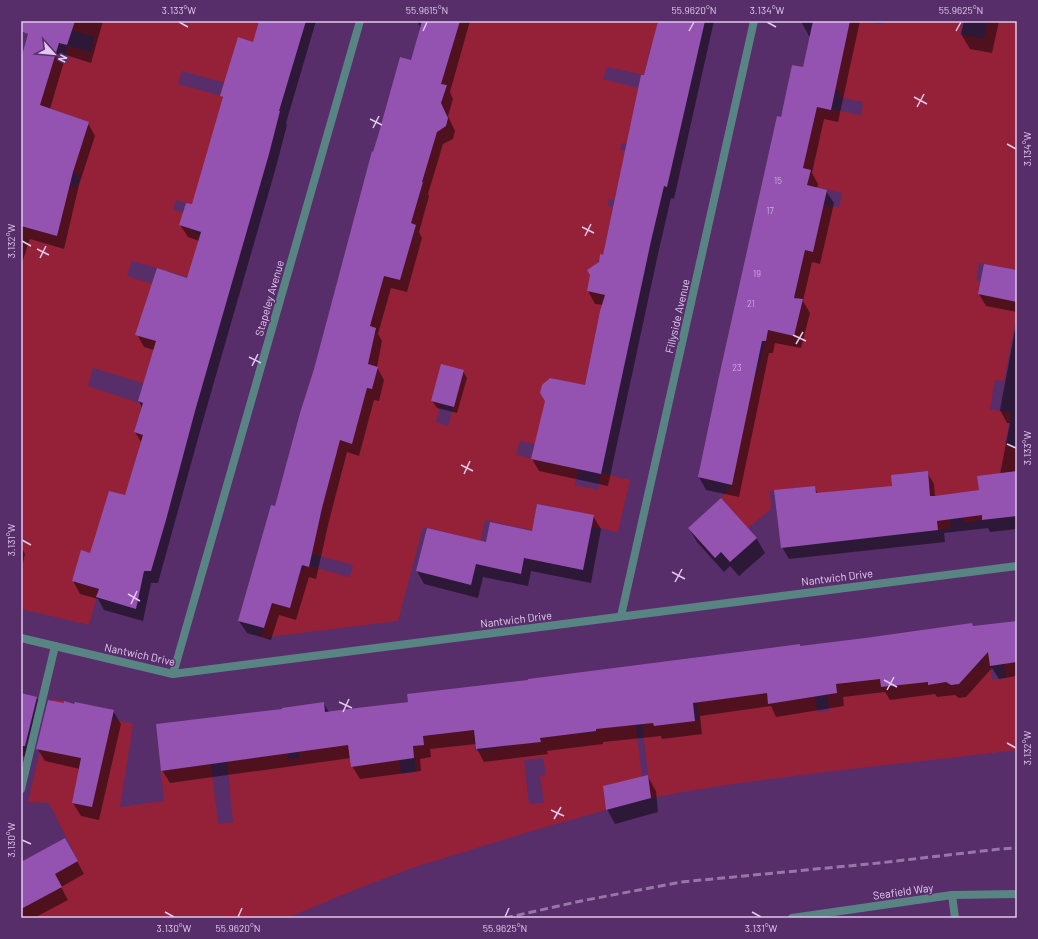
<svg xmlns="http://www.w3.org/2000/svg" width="1038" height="939" font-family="Barlow,sans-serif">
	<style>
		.green { fill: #952139; fill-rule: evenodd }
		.shadow { fill: #0007 }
		.building { fill: #9452b1 }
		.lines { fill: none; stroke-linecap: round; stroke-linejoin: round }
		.lane { stroke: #588584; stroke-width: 8 }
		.street { stroke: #588584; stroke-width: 8 }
		.rail { stroke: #9877a8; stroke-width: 3; stroke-dasharray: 8 4; stroke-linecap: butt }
		.ticks { fill: none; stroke: #e1c9ed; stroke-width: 1.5 }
		.labels { text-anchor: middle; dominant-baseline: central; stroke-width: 3; stroke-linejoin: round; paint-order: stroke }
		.number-label { font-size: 9px; fill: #ceabde }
		.street-label { font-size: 11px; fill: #e1c9ed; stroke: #572d6a }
		.neatline { fill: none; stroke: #e1c9ed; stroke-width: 1.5 }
		.ticks-label { font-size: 10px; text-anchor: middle; fill: #e1c9ed }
	</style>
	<rect width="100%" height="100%" fill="#572d6a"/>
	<!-- green -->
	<g class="green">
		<polygon points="75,21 259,21 256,30 273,48 238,38 232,58 240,87 182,71 178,84 225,97 200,207 177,200 173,209 183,213 193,229 192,232 200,234 188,277 132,261 127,276 183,293 160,342 164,359 152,355 146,373 156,387 93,368 88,386 142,404 134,432 151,437 138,452 125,495 109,491 101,517 108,558 81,551 72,581 99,589 89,625 21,609 21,549 23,541 21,541 21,232 23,227 57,236 60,224 53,181 76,188 81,175 42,162 89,122 40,105 55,53 65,56 68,46 91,52 95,37 72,30"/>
		<path d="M460,21H658L656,29L661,48L651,46L644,75L607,67L603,79L638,88L636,94L643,95L627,143H622L620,150L626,151L614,200L609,199L608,206L613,207L605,244L616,247L613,257L600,254L597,268L605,295L600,311L585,385L550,378L542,385L540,393L580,408L549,447L520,441L516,455L578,469L575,485L598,490L601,473L630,480L618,532L547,517L550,506L537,504L532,530H530L485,520L476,564L461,561L466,537L423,527L398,621L261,638L272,603L290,608L301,570H304L305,565L350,577L353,565L305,552L313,522L319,524L322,511L284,500L315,493L325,496L329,481L319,478L339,440L352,444L354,384L372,389L378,367L360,362L375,333L376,328L370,326L383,275L400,280L416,225L398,220L418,201L423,182L411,179L438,128L441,129L446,126L448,118L446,112L431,108L441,105L447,85L441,84ZM459,388L448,426L436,422L441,403Z"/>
		<polygon points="850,21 864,21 881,25 882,21 963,21 960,34 984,39 988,21 1017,21 1017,270 979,263 976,280 980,281 978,294 1017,301 1017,314 1004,381 995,380 990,409 1011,413 1005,445 1016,447 1017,471 978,476 982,520 964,523 959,493 946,494 951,528 938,530 935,495 930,496 927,471 891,475 894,499 816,499 814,486 770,491 771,509 748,528 721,498 732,485 752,374 757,375 768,330 794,336 803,299 795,298 802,263 802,250 813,252 817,233 818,203 839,208 842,193 807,185 811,170 803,168 817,107 861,115 863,102 839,97 840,91 835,90"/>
		<path d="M990,649V663L992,680L1006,678L1004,664L1017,662V750C895,765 772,775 651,798L638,690L651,708L654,726L699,720L697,702L763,671L768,704L814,687L817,712L829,711L828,695L837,693L836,684L880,677L882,687L892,686L891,676L927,672L928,685L946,682L951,685L959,684L962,680L961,668L982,665L980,650Z"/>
		<path d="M52,699L64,701L112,719L133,724L120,807L164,801L161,771L211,764L218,824L233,822L227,761L288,752V759L299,758V751L334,733L398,748L401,774L416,772L413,746L423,736L474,730L475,751L515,745L514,725L583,733V734L596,732V729L634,710L642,777L603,786L606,810L532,831L412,868L352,891L287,918H21V909L61,887L55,874L78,861L49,803L28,802ZM543,758L546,775L540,776L544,803L529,804L524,760Z"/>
	</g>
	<!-- shadow -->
	<g class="shadow">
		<polygon points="34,21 103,21 91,63 66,55 50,109 88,123 95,136 79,185 64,249 30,239 21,266 21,63"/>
		<polygon points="260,21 316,21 286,123 287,125 276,167 202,424 158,583 151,583 143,621 104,610 98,599 80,594 73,581 91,554 126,497 141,442 135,432 142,408 139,401 154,350 144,347 137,334 188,279 199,241 188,237 180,225 193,206 224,99 221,96 254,43"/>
		<polygon points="417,21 470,21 450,92 453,99 448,116 455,131 453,139 443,144 428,194 429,196 419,232 422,238 407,292 391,288 378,334 382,341 377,367 384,380 379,401 374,400 359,456 347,452 329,521 316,579 309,577 296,620 279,615 271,640 247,633 239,621 275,507 315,370 374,153 412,61 420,27"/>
		<polygon points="658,21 714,21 674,199 671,198 658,254 608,486 539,471 532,459 586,387 603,305 595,304 588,291 603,256"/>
		<polygon points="802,21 860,21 838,122 824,119 812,173 818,184 817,188 826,191 834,203 820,264 812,262 803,301 810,313 801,348 775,343 773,353 769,353 739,497 706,490 699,477 781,118 803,68 811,36 809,36 802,23"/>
		<polygon points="964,21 999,21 992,53 970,49 961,34"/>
		<polygon points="1017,264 1017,312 986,306 979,294 1016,271"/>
		<polygon points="1017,319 1017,529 990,532 988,528 944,533 945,542 789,559 782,547 814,487 818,494 893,487 927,472 934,484 935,497 980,491 1000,474 1010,423 1007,423 1000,410"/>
		<polygon points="463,371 467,378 457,413 437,408 432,401"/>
		<polygon points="721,499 757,539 765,553 739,576 730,566 724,572 697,542 689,528"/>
		<polygon points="593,516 601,529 591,583 531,571 528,586 483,577 478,598 424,584 417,571 487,543"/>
		<polygon points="21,546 25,554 21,572"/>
		<polygon points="1017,622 1017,676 999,679 992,668 966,697 959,698 955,695 937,697 935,694 890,700 885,692 843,697 844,706 776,717 771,706 700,716 702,734 662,739 661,736 603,742 603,744 547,751 548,754 484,762 477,749 476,744 430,749 431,757 420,759 421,771 360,779 352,766 351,758 170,783 162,770 283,710 324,704 329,712 365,708 800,647"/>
		<polygon points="21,694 37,698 43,709 32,758 22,756 21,757"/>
		<polygon points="113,711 121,724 99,820 81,816 73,803 80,769 45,761 37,748"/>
		<polygon points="648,777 656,791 658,812 615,824 607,809"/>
		<polygon points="72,852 84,874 61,887 68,900 34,918 21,918 21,863"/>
	</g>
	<!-- building -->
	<g class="building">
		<polygon points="21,21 75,21 67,45 59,43 40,105 89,122 73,172 57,236 21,226 21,59 28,34 21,31"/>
		<polygon points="259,21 306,21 279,111 280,111 269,154 195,411 166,520 151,571 144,571 136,609 96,597 99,589 72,581 81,550 90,553 109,491 125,495 143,435 134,432 143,403 138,401 156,341 135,335 157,268 187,278 201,232 179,225 186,203 192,204 223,97 220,96 238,37 253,42"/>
		<polygon points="422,21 460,21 441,84 447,85 441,103 448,118 446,126 437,132 422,182 423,182 411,223 416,225 400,280 384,276 370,326 376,328 368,364 378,367 372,389 367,388 352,444 340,440 322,508 309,567 302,565 290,608 272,603 264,628 238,621 271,505 275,506 300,413 314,369 372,151 373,152 378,136 400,57 411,60"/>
		<polygon points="658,21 705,21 667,187 664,186 651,241 601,474 531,459 545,401 540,393 542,385 550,378 585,385 600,311 605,295 587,291 590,275 587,270 599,262 600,254 603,255 641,75 644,75"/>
		<polygon points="813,21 850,21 831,110 817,107 803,168 811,170 807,185 827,190 813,252 805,250 794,298 803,299 794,336 768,330 766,341 762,341 732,485 698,477 718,381 777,116 781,117 792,65 803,67"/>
		<polygon points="984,264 1017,270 1017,302 978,294"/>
		<polygon points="441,364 464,370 454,407 431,401"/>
		<polygon points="928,471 930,496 935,496 979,490 977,476 1017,471 1017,516 982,520 982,515 937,521 938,530 781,548 774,490 815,486 816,493 892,486 891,475"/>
		<polygon points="721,498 757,538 730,562 721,552 715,558 688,528"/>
		<polygon points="537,504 594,515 583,570 524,558 521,574 476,564 471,585 416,571 427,528 486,542 490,522 532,531"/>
		<polygon points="1017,621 1017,662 990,666 988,652 959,684 951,685 946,682 928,685 928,682 881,687 880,679 836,684 837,693 768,704 767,693 693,703 695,721 654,726 653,723 596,729 596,731 540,738 541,742 476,749 474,730 423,736 424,745 413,746 414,758 351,767 348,745 161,771 156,724 282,709 282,708 324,702 325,712 365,707 408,702 407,694 528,680 528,679 800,644 800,646 865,638 972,623 973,626"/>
		<polygon points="21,693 37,697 25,746 21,746"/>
		<polygon points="48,700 64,703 64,701 74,704 75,702 114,710 92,807 72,803 81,758 36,749"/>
		<polygon points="648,775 651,798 606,810 603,786"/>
		<polygon points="65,838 78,861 55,874 62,887 21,909 21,862"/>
	</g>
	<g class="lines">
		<!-- lane -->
		<g class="lane">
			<polyline points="21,789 55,646"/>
			<polyline points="952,895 955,918"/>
		</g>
		<!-- street -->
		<g class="street">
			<polyline points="621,616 754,21"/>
			<polyline points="21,638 173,674 1017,566"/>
			<polyline points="173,674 360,21"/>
			<polyline points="792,918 952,895 1017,894"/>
		</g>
		<!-- rail -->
		<polyline class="rail" points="505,918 581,901 681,882 879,863 1000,849 1017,848"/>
	</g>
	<!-- ticks -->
	<path class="ticks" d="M179,22L188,27M767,22L776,27M423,31L427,22M689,31L694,22M956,31L961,22M914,97L927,104M917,107L924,94M370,119L382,125M373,128L379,116M1007,144L1016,149M582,227L594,233M585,236L591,224M22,241L31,246M37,249L49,255M40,258L46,246M793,335L806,341M796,344L803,332M249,357L261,363M252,366L258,354M1007,444L1016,448M461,465L473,471M464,474L470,461M22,540L31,545M672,572L685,579M675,582L682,569M128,594L140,601M131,604L137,591M884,680L897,687M887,690L894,677M339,702L352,708M343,712L349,699M1007,743L1016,748M551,810L564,816M554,819L561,807M22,840L31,844M165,912L174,917M752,912L761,917M238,917L242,908M505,917L509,908"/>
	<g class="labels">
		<!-- number labels -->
		<g class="number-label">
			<text x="778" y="180">15</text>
			<text x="770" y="210">17</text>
			<text x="757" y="273">19</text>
			<text x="751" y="303">21</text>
			<text x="737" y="367">23</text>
		</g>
		<!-- street labels -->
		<g class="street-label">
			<text transform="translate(269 298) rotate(-74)">Stapeley Avenue</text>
			<text transform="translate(677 316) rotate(-77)">Fillyside Avenue</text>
			<text transform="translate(837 577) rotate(-7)">Nantwich Drive</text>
			<text transform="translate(516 619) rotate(-7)">Nantwich Drive</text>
			<text transform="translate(140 654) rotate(12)">Nantwich Drive</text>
			<text transform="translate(903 891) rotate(-8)">Seafield Way</text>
		</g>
	</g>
	<!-- border -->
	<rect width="1038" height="939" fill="none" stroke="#572d6a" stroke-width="44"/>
	<!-- north arrow -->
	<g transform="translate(54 54) rotate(117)" stroke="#572d6a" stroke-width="3" paint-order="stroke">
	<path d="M0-3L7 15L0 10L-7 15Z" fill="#e1c9ed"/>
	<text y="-6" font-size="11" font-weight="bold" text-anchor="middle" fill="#e1c9ed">N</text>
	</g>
	<rect x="22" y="22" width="994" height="895" class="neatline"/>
	<g class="ticks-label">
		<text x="179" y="14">3.133°W</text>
		<text x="427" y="14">55.9615°N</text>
		<text x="694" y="14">55.9620°N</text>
		<text x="767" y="14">3.134°W</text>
		<text x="961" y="14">55.9625°N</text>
		<text transform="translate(1027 149) rotate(-90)" y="4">3.134°W</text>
		<text transform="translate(11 241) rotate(-90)" y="4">3.132°W</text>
		<text transform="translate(1027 448) rotate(-90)" y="4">3.133°W</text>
		<text transform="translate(11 540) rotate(-90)" y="4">3.131°W</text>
		<text transform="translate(1027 748) rotate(-90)" y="4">3.132°W</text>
		<text transform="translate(11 840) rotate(-90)" y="4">3.130°W</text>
		<text x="174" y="932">3.130°W</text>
		<text x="238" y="932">55.9620°N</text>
		<text x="505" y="932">55.9625°N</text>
		<text x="761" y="932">3.131°W</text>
	</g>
</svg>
